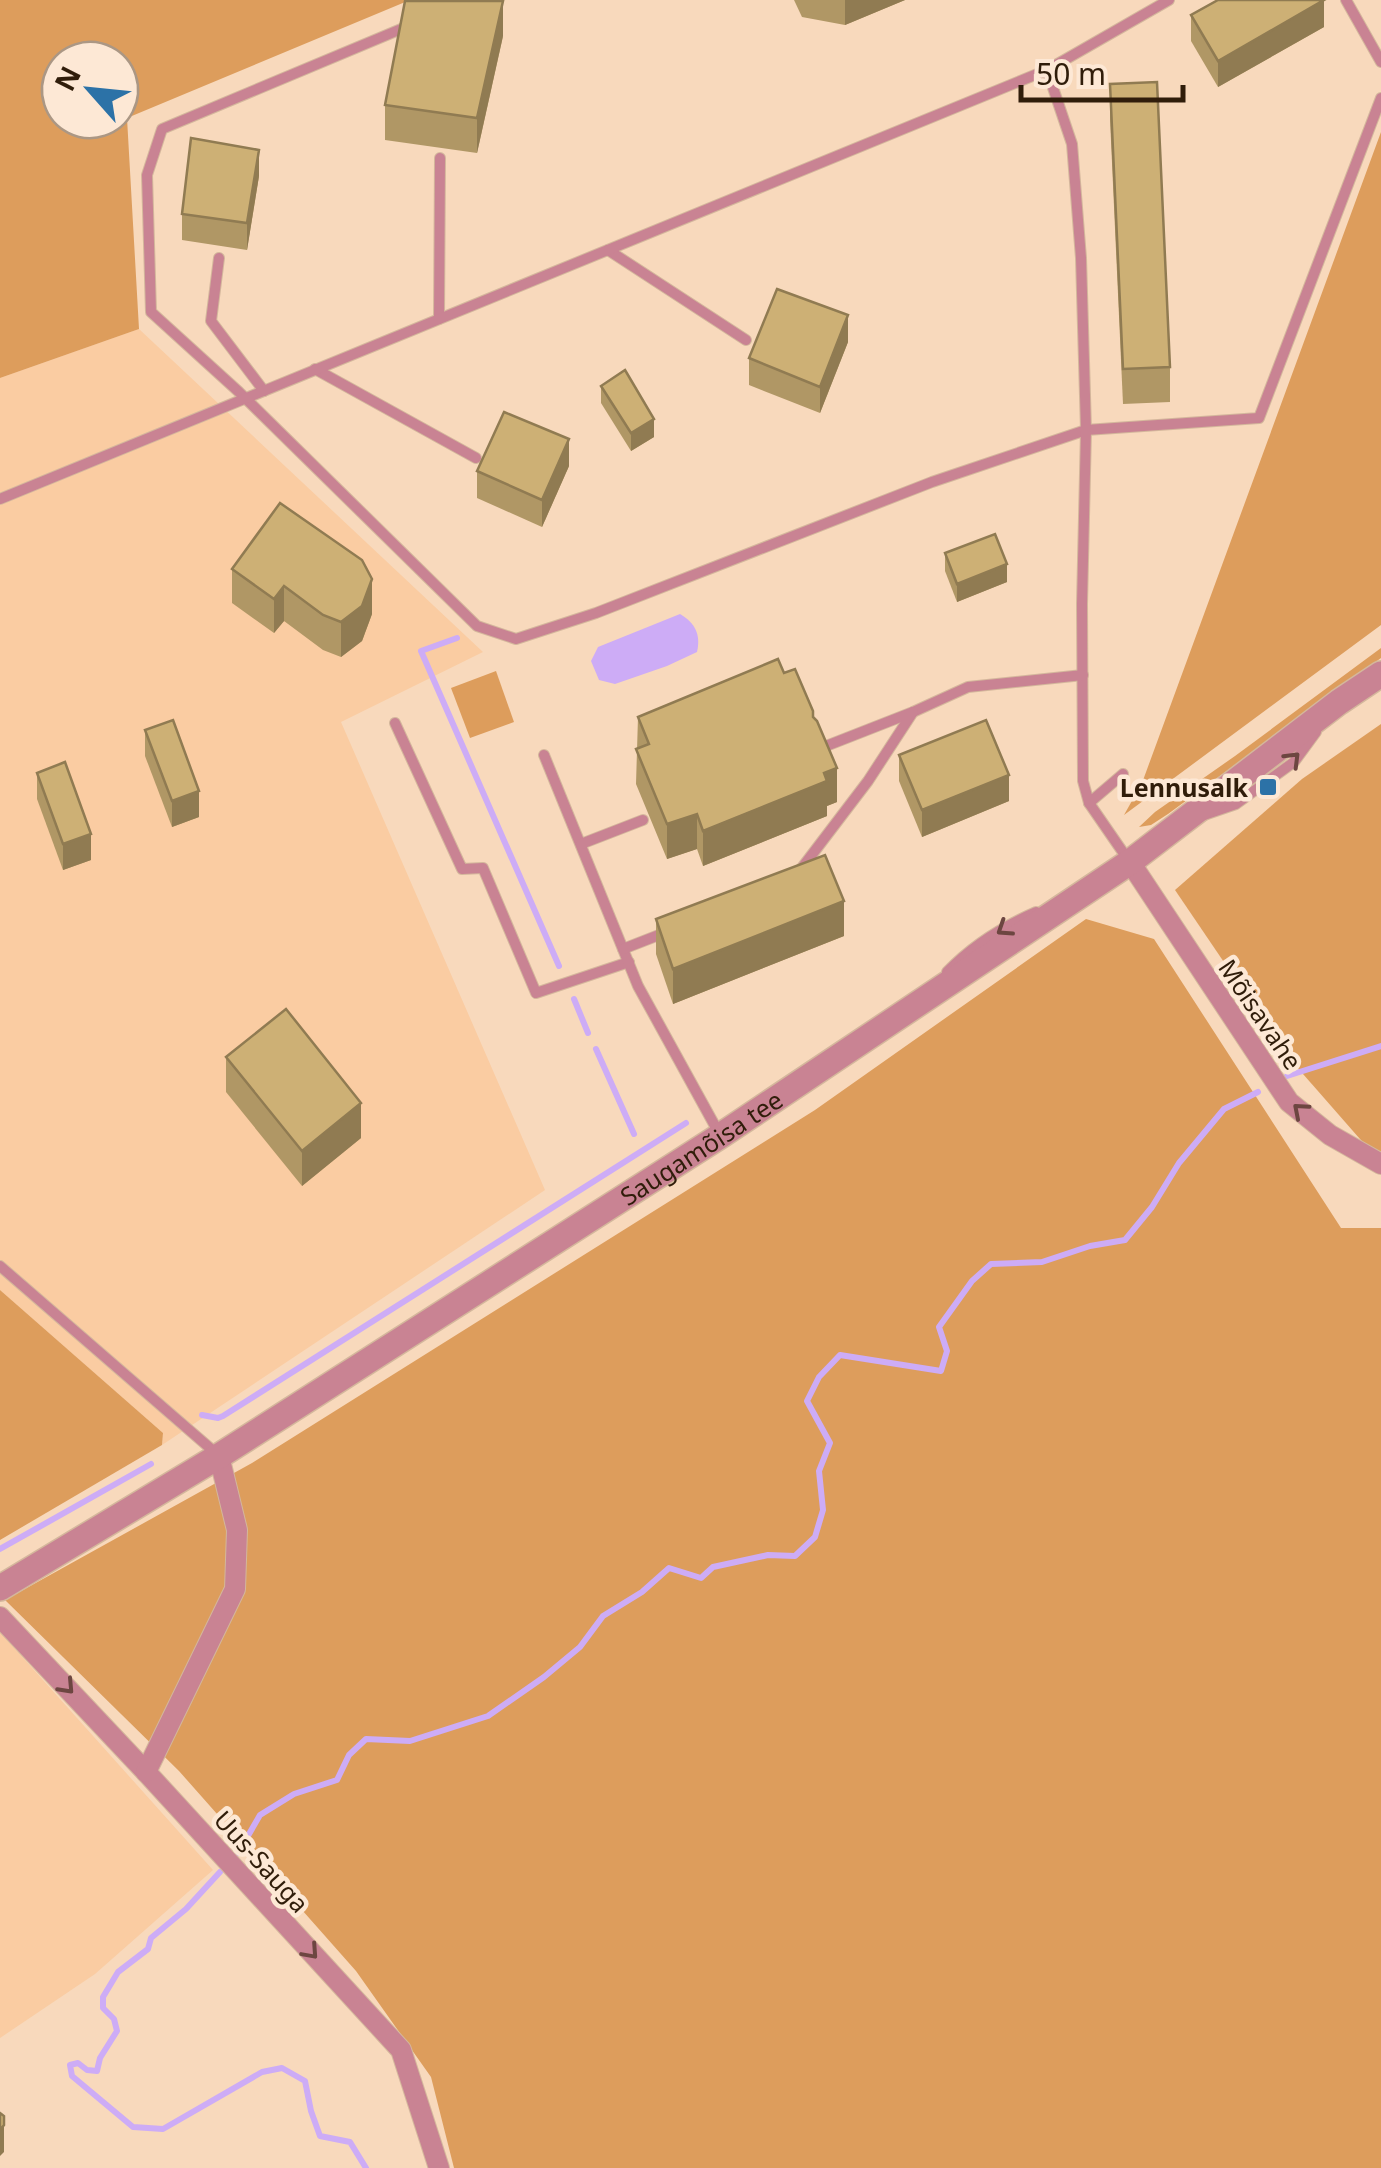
<svg xmlns="http://www.w3.org/2000/svg" width="1381" height="2168" font-family="'Noto Sans',sans-serif">
	<style>
		.built { fill: #facca2 }
		.green { fill: #dd9d5c; fill-rule: evenodd }
		.water { fill: #cdacf6 }
		.lines { fill: none; stroke-linecap: round; stroke-linejoin: round }
		.stream { stroke: #cdacf6; stroke-width: 6 }
		.service-casing { stroke: #d4b79c; stroke-width: 12 }
		.minor-casing { stroke: #d4b79c; stroke-width: 22 }
		.tertiary-casing { stroke: #d4b79c; stroke-width: 28 }
		.service { stroke: #c98393; stroke-width: 10 }
		.minor { stroke: #c98393; stroke-width: 20 }
		.tertiary { stroke: #c98393; stroke-width: 25 }
		.wall { fill: #b09765 }
		.shaded-wall { fill: #907b52 }
		.building { fill: #cdb075; stroke: #907b52; stroke-width: 2.5 }
		.oneway { stroke: #6d4641 }
		.poi-dot { fill: #2c72a7; stroke: #fde8d5; stroke-width: 4 }
		.labels { text-anchor: middle; dominant-baseline: central; stroke-width: 9; stroke-linejoin: round; paint-order: stroke }
		.poi-label { font-size: 25px; font-weight: bold; fill: #301d0a; stroke: #fde8d5; text-anchor: end }
		.street-label { font-size: 25px; fill: #301d0a; stroke: #fde8d5 }
	</style>
	<rect width="100%" height="100%" fill="#f8d9bc"/>
	<!-- built -->
	<g class="built">
		<polygon points="139,329 483,652 341,722 545,1190 162,1445 163,1433 0,1290 0,378"/>
		<polygon points="0,1632 213,1870 95,1974 0,2038"/>
	</g>
	<!-- green -->
	<g class="green">
		<path d="M0,0H410L127,118L139,329L0,378ZM60,60H120V120H60Z"/>
		<polygon points="1381,132 1381,625 1124,815 1142,783"/>
		<polygon points="1381,648 1381,658 1168,814 1151,825 1139,827 1155,812 1235,756"/>
		<polygon points="496,671 514,722 470,738 451,688"/>
		<polygon points="1381,724 1381,1163 1289,1058 1175,890 1302,779"/>
		<polygon points="1086,919 1154,939 1341,1228 1381,1228 1381,2168 454,2168 431,2077 356,1971 179,1771 5,1600 252,1463 815,1110"/>
		<polygon points="0,1290 163,1433 162,1445 0,1540"/>
	</g>
	<!-- water -->
	<path class="water" d="M680,614C695,623 701,634 697,652L667,666L615,684L599,680L591,661L598,647Z"/>
	<g class="lines">
		<!-- stream -->
		<g class="stream">
			<polyline points="457,638 421,651 559,966"/>
			<polyline points="574,999 588,1033"/>
			<polyline points="596,1049 634,1134"/>
			<polyline points="1287,1076 1381,1046"/>
			<polyline points="202,1415 218,1418 223,1416 686,1123"/>
			<polyline points="0,1549 151,1464"/>
			<polyline points="238,1853 260,1815 294,1794 337,1780 349,1755 366,1739 410,1741 488,1716 544,1677 580,1647 603,1616 642,1592 669,1568 701,1578 713,1567 768,1555 795,1556 815,1537 823,1510 819,1471 830,1443 807,1401 819,1377 840,1355 941,1371 947,1351 939,1327 972,1281 991,1264 1042,1262 1090,1246 1125,1240 1152,1207 1179,1163 1224,1109 1258,1092"/>
			<polyline points="220,1872 186,1909 151,1938 148,1949 118,1972 103,1997 103,2008 114,2019 117,2031 100,2058 97,2071 87,2070 78,2063 70,2065 72,2076 133,2127 163,2129 262,2072 282,2068 305,2081 311,2111 320,2136 350,2142 366,2168"/>
		</g>
		<!-- service casing -->
		<g class="service-casing">
			<g id="service">
				<polyline points="1346,0 1381,62"/>
				<polyline points="413,24 162,129 147,175 151,312 239,392 477,626 516,639 596,613 932,482 1086,430 1259,418 1381,98"/>
				<polyline points="1047,70 1072,144 1081,258 1086,430 1082,604 1083,781 1089,803 1129,861"/>
				<polyline points="608,250 746,340"/>
				<polyline points="219,258 211,321 264,391"/>
				<polyline points="439,319 440,158"/>
				<polyline points="315,369 476,458"/>
				<polyline points="0,499 1047,70 1169,0"/>
				<polyline points="395,723 462,869 483,868 536,993 629,962"/>
				<polyline points="821,748 913,712 968,687 1083,675"/>
				<polyline points="544,755 638,986 720,1135"/>
				<polyline points="1089,803 1123,774"/>
				<polyline points="1204,815 1236,804 1294,762 1316,732"/>
				<polyline points="581,844 643,820"/>
				<polyline points="801,869 868,781 913,712"/>
				<polyline points="623,949 664,933"/>
				<path d="M947,972C971,947 1004,926 1036,912"/>
				<polyline points="0,1266 218,1455"/>
			</g>
		</g>
		<!-- minor casing -->
		<g class="minor-casing">
			<g id="minor">
				<polyline points="1130,862 1289,1102 1330,1135 1381,1164"/>
				<polyline points="0,1617 146,1772 401,2050 439,2168"/>
				<polyline points="146,1772 235,1589 237,1530 219,1456"/>
			</g>
		</g>
		<!-- tertiary casing -->
		<g class="tertiary-casing">
			<g id="tertiary">
				<path id="s1" d="M0,1588L219,1456L720,1136L1130,862L1339,702L1381,674"/>
			</g>
		</g>
		<!-- service -->
		<use href="#service" class="service"/>
		<!-- minor -->
		<use href="#minor" class="minor"/>
		<!-- tertiary -->
		<use href="#tertiary" class="tertiary"/>
	</g>
	<!-- wall -->
	<g class="wall">
		<polygon points="794,0 905,0 845,25 802,17"/>
		<polygon points="1191,15 1324,27 1218,87 1191,41"/>
		<polygon points="503,36 477,153 385,140 385,105"/>
		<polygon points="1110,84 1170,367 1170,402 1123,404 1110,119"/>
		<polygon points="259,176 247,250 182,240 182,214"/>
		<polygon points="848,342 820,413 749,385 749,358"/>
		<polygon points="601,386 654,437 631,451 601,403"/>
		<polygon points="569,466 542,527 477,498 477,471"/>
		<polygon points="945,553 1007,582 957,602 945,571"/>
		<polygon points="232,569 372,614 362,641 341,657 323,650 284,621 274,633 232,603"/>
		<polygon points="784,673 813,717 837,802 827,806 827,816 703,866 697,849 667,859 636,784 638,717"/>
		<polygon points="145,730 199,817 172,827 145,756"/>
		<polygon points="899,755 1009,801 922,837 899,781"/>
		<polygon points="37,773 91,860 63,870 37,799"/>
		<polygon points="656,919 844,936 673,1004 656,954"/>
		<polygon points="226,1057 361,1138 302,1186 226,1092"/>
	</g>
	<!-- shaded-wall -->
	<g class="shaded-wall">
		<polygon points="845,0 905,0 845,25"/>
		<polygon points="1324,0 1324,27 1218,87 1218,61"/>
		<polygon points="503,1 503,36 477,153 477,118"/>
		<polygon points="259,150 259,176 247,250 247,223"/>
		<polygon points="848,315 848,342 820,413 820,387"/>
		<polygon points="654,419 654,437 631,451 631,433"/>
		<polygon points="569,439 569,466 542,527 542,500"/>
		<polygon points="1007,564 1007,582 957,602 957,584"/>
		<polygon points="372,579 372,614 362,641 341,657 341,622"/>
		<polygon points="284,586 284,621 274,633 274,599"/>
		<polygon points="837,768 837,802 827,806 827,816 703,866 703,831"/>
		<polygon points="1009,775 1009,801 922,837 922,810"/>
		<polygon points="199,791 199,817 172,827 172,801"/>
		<polygon points="697,814 697,849 667,859 667,824"/>
		<polygon points="91,834 91,860 63,870 63,844"/>
		<polygon points="844,901 844,936 673,1004 673,969"/>
		<polygon points="361,1103 361,1138 302,1186 302,1151"/>
		<polygon points="4,2125 4,2152 0,2156 0,2130"/>
	</g>
	<!-- building -->
	<g class="building">
		<polygon points="1218,0 1324,0 1218,61 1191,15"/>
		<polygon points="405,1 503,1 477,118 385,105"/>
		<polygon points="1157,82 1170,367 1123,369 1110,84"/>
		<polygon points="191,138 259,150 247,223 182,214"/>
		<polygon points="777,289 848,315 820,387 749,358"/>
		<polygon points="625,370 654,419 631,433 601,386"/>
		<polygon points="504,412 569,439 542,500 477,471"/>
		<polygon points="280,503 362,560 372,579 362,606 341,622 323,615 284,586 274,599 232,569"/>
		<polygon points="995,534 1007,564 957,584 945,553"/>
		<polygon points="778,659 784,673 795,669 813,711 813,717 817,721 837,768 824,773 827,781 703,831 697,814 667,824 636,749 649,744 638,717"/>
		<polygon points="173,720 199,791 172,801 145,730"/>
		<polygon points="986,720 1009,775 922,810 899,755"/>
		<polygon points="65,762 91,834 63,844 37,773"/>
		<polygon points="825,855 844,901 673,969 656,919"/>
		<polygon points="286,1009 361,1103 302,1151 226,1057"/>
		<polygon points="0,2113 4,2116 4,2125 0,2130"/>
	</g>
	<!-- one-way arrows -->
	<defs><path id="oneway-chevron" d="M-2-3.5L2.5 0L-2 3.5" fill="none" stroke-width="1.6" stroke-linecap="round" stroke-linejoin="round" transform="scale(2.5)"/></defs>
	<g class="oneway">
		<use href="#oneway-chevron" transform="translate(1293 759) rotate(-45)"/>
		<use href="#oneway-chevron" transform="translate(1004 929) rotate(147)"/>
		<use href="#oneway-chevron" transform="translate(1300 1110) rotate(-139)"/>
		<use href="#oneway-chevron" transform="translate(67 1687) rotate(47)"/>
		<use href="#oneway-chevron" transform="translate(311 1952) rotate(48)"/>
	</g>
	<!-- markers -->
	<rect class="poi-dot" x="1258" y="777" width="20" height="20" rx="5"/>
	<g class="labels">
		<!-- poi labels -->
		<g class="poi-label">
			<text x="1248" y="787">Lennusalk</text>
		</g>
		<!-- street labels -->
		<g class="street-label">
			<text transform="translate(1261 1014) rotate(56)">Mõisavahe</text>
			<text stroke="none"><textPath href="#s1" startOffset="828">Saugamõisa tee</textPath></text>
			<text transform="translate(262 1861) rotate(48)">Uus-Sauga</text>
		</g>
	</g>
	<!-- north arrow -->
	<g transform="translate(90 90) rotate(297)"><circle r="48" fill="#fde8d5" stroke="#ab9784" stroke-width="2.5"/>
	<path d="M0-8L18 38L0 25L-18 38Z" fill="#2c72a7"/>
	<text y="-15" font-size="28" font-weight="bold" text-anchor="middle" fill="#301d0a">N</text>
	</g>
	<!-- scale -->
	<path d="M1021 85v15h162v-15" fill="none" stroke="#301d0a" stroke-width="5"/>
	<text x="1036" y="85" font-size="30" fill="#301d0a" stroke="#fde8d5" stroke-width="8" paint-order="stroke">50 m</text>
</svg>
